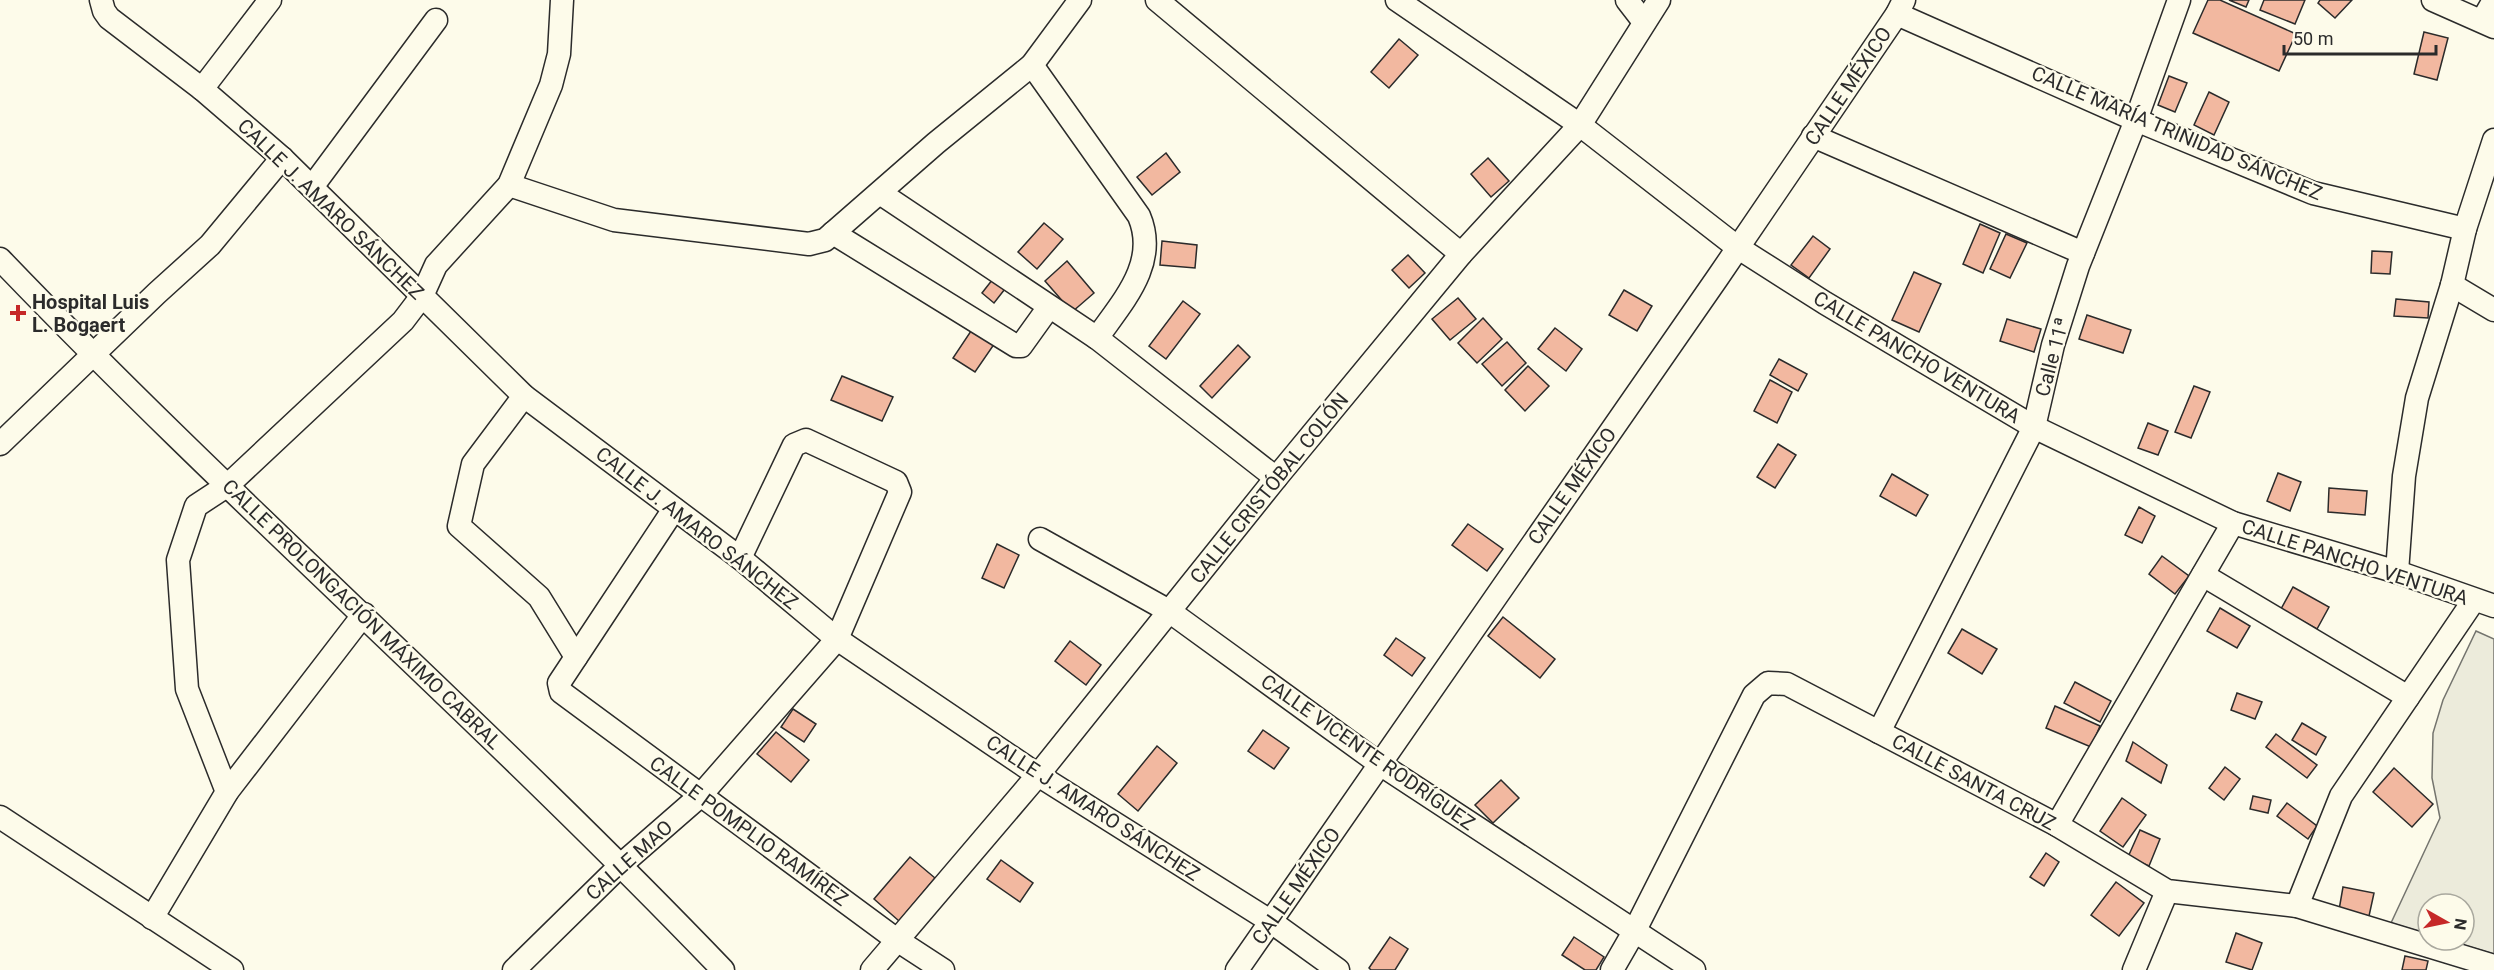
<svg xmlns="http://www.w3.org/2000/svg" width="2494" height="970" font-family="Roboto,sans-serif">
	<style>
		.green { fill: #ecebdb; stroke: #74746e; stroke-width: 1.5 }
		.building { fill: #f2b8a0; stroke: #2b2b2b; stroke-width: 1.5 }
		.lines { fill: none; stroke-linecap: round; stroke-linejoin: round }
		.minor-casing { stroke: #2b2b2b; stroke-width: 25 }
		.minor { stroke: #fdfbea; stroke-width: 22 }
		.poi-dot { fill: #c62828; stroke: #fdfbea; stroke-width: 2 }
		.labels { text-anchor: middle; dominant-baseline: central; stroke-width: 4.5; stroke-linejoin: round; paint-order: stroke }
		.street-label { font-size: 20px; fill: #2b2b2b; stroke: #fdfbea }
		.poi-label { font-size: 20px; font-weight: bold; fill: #2b2b2b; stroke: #fdfbea; text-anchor: start }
	</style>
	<rect width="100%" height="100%" fill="#fdfbea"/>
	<!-- green -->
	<polygon class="green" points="2476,631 2494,639 2494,954 2447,940 2464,940 2464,904 2428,904 2428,934 2391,923 2440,818 2432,778 2433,733 2443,700"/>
	<!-- building -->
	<g class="building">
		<polygon points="2208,0 2220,0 2296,34 2279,71 2193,33"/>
		<polygon points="2229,0 2249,0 2246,7"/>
		<polygon points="2264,0 2305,0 2295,24 2260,10"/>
		<polygon points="2320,0 2352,0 2335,18 2318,3"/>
		<polygon points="2424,32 2448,38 2437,80 2414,74"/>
		<polygon points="1399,39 1418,55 1389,88 1371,72"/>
		<polygon points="2169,76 2187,83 2175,112 2158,105"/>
		<polygon points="2209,92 2229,102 2214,135 2194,125"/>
		<polygon points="1166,153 1180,172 1152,195 1137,177"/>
		<polygon points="1488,158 1509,181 1491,197 1471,174"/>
		<polygon points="1044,223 1063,239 1037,269 1018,252"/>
		<polygon points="1980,224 2000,233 1983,273 1963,264"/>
		<polygon points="2006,234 2027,243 2010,278 1990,269"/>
		<polygon points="1813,236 1830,249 1809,278 1791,265"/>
		<polygon points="1162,241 1197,245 1195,268 1160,265"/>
		<polygon points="2372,251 2392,252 2390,274 2371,273"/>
		<polygon points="1408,255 1425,273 1409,288 1392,270"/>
		<polygon points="1067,261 1094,293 1072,312 1045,281"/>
		<polygon points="1914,272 1941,284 1919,332 1892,320"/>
		<polygon points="996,275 1008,285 994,303 982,293"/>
		<polygon points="1624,290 1652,306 1637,331 1609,315"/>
		<polygon points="1458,298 1476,319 1450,340 1432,319"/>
		<polygon points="2396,299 2429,302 2428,318 2394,316"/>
		<polygon points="1183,301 1200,314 1166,359 1149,346"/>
		<polygon points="2087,315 2131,330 2123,353 2079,339"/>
		<polygon points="1483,318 1502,339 1477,363 1458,343"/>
		<polygon points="2007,319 2041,329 2034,352 2000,341"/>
		<polygon points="975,325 997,340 975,372 953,358"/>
		<polygon points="1555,328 1582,349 1566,371 1538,349"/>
		<polygon points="1507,342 1526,363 1502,386 1482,364"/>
		<polygon points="1238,345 1250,357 1212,398 1200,386"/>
		<polygon points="1779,359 1807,374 1798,391 1770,375"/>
		<polygon points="1528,366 1549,386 1525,411 1505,390"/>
		<polygon points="842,376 893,397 882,421 831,400"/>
		<polygon points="1770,380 1792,392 1777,423 1754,411"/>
		<polygon points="2194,386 2210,392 2191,438 2175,432"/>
		<polygon points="2148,423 2168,431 2158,455 2138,448"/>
		<polygon points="1778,444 1796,455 1775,488 1757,477"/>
		<polygon points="2278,473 2301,482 2290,511 2267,501"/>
		<polygon points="1892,474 1928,495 1916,516 1880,496"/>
		<polygon points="2329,488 2367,491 2365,515 2328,512"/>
		<polygon points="2139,507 2155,516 2142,543 2125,535"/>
		<polygon points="1468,524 1503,549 1487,571 1452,545"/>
		<polygon points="997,544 1019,555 1004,588 982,578"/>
		<polygon points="2162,556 2189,576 2175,594 2149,574"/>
		<polygon points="2293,587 2329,607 2317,629 2281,609"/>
		<polygon points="2220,608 2250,626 2237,648 2207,631"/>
		<polygon points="1503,617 1555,659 1540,678 1488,636"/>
		<polygon points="1962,629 1997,649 1982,674 1948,653"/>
		<polygon points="1396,638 1425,658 1412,676 1384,655"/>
		<polygon points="1070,641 1101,665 1086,685 1055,661"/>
		<polygon points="2075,682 2111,701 2100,722 2064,703"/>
		<polygon points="2237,693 2262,702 2255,719 2231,710"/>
		<polygon points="2055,706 2100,726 2091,747 2046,728"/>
		<polygon points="793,709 816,724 804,742 781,727"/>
		<polygon points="2302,723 2326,737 2316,755 2292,740"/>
		<polygon points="1263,730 1289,748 1274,769 1248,751"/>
		<polygon points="776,732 809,760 791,782 757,754"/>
		<polygon points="2276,734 2317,765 2307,778 2266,747"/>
		<polygon points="2133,742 2167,765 2161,783 2126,761"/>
		<polygon points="1157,746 1177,763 1138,811 1118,794"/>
		<polygon points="2225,767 2240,779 2224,800 2209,788"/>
		<polygon points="2394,768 2433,804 2412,827 2373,792"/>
		<polygon points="1501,780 1519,798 1493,823 1475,805"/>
		<polygon points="2253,796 2271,800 2268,813 2250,809"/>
		<polygon points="2122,798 2146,815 2123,847 2100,831"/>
		<polygon points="2287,803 2317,826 2308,839 2277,816"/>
		<polygon points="2140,830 2160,839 2149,866 2128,857"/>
		<polygon points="2046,853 2059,862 2044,886 2030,877"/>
		<polygon points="910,857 935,878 899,921 874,899"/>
		<polygon points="1001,860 1033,883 1020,902 987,879"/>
		<polygon points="2116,882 2144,903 2119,936 2091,915"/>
		<polygon points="2343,887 2374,893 2369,916 2339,910"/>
		<polygon points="2236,933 2262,943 2252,970 2226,962"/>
		<polygon points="1390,937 1408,949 1395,970 1371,970 1369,968"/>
		<polygon points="1574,937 1604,957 1596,970 1585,970 1562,955"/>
		<polygon points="2405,956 2428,961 2426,970 2402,970"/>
	</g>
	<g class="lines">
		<!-- minor casing -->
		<g class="minor-casing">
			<g id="minor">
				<polyline points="101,0 104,11 109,18 202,89 282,158 524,396 740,558 837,639 1038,775 1270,921 1338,970"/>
				<polyline points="1157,0 1461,254"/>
				<polyline points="1397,0 1580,125 1737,247 1825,303 2034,427 2233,523 2397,572 2494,606"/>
				<polyline points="1627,0 1644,22"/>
				<polyline points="2433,0 2494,27"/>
				<polyline points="1897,14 2136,120 2313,193 2465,229"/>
				<polyline points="2482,21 2494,0"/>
				<path d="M1032,65L1139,216C1159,263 1123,301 1097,338"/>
				<polyline points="202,89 270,0"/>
				<polyline points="1813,136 2083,253"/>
				<polyline points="509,185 614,220 809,244 825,240 936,143 1032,65 1080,0"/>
				<polyline points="312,187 436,20"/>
				<polyline points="880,193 1097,338 1276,478"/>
				<polyline points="833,233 1016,346 1021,346 1049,307"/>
				<path d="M0,259C234,503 489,726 723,970"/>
				<polyline points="2452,285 2494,310"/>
				<polyline points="524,396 473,464 459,526 539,597 576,657"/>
				<polyline points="0,444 157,293 210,245 282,158"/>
				<polyline points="674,509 559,683 561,692 897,940 943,970"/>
				<polyline points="1040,539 1169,611 1380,764 1694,970"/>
				<polyline points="2397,572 2404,476 2417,398 2452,285 2465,229 2494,140"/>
				<polyline points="2203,575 2408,697"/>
				<polyline points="1879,732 2034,427 2053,345 2078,266 2136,120 2179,0"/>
				<polyline points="227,792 187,689 178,560 196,506 228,485 403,321 422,296 436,265 509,185 551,85 559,54 562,0"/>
				<polyline points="0,817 232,970"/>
				<polyline points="2057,825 2233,523"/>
				<polyline points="2297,906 2341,796 2474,600"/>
				<polyline points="152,918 227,792 364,614"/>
				<polyline points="514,970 622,864 700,796 837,639 900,492 896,482 806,440 794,445 740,558"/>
				<polyline points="872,970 1038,775 1276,478 1461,254 1580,125 1659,0"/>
				<polyline points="1237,970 1718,277 1897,14 1904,0"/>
				<polyline points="1612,970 1635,930 1754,695 1768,683 1787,684 2057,825 2167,891 2297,906 2494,966"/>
				<polyline points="2134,970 2167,891"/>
			</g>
		</g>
		<!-- minor -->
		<use href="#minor" class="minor"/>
	</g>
	<!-- markers -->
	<path class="poi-dot" d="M15 304h6v6h6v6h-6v6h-6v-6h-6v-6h6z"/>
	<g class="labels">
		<!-- street labels -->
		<g class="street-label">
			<text transform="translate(1848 86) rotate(-56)">CALLE MÉXICO</text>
			<text transform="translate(2177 133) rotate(23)">CALLE MARÍA TRINIDAD SÁNCHEZ</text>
			<text transform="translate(331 209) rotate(44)">CALLE J. AMARO SÁNCHEZ</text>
			<text transform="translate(1917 357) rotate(31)">CALLE PANCHO VENTURA</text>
			<text transform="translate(2052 357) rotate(-75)">Calle 11ª</text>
			<text transform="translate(1572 486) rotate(-55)">CALLE MÉXICO</text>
			<text transform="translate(1269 488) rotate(-51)">CALLE CRISTÓBAL COLÓN</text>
			<text transform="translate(697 528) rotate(38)">CALLE J. AMARO SÁNCHEZ</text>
			<text transform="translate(2355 562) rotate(18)">CALLE PANCHO VENTURA</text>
			<text transform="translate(362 614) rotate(44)">CALLE PROLONGACIÓN MÁXIMO CABRAL</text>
			<text transform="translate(1368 752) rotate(35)">CALLE VICENTE RODRÍGUEZ</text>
			<text transform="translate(1974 782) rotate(28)">CALLE SANTA CRUZ</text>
			<text transform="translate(1093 808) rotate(33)">CALLE J. AMARO SÁNCHEZ</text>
			<text transform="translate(749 831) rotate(36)">CALLE POMPLIO RAMÍREZ</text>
			<text transform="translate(629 860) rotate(-42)">CALLE MAO</text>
			<text transform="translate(1296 886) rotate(-55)">CALLE MÉXICO</text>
		</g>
		<!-- poi labels -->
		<g class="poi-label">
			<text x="32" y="302">Hospital Luis<tspan x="32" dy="23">L. Bogaert</tspan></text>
		</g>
	</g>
	<!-- north arrow -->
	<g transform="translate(2446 922) rotate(99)"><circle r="28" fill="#fdfbea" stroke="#a9a89e" stroke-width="1.5"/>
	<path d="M0-4.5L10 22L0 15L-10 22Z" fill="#c62828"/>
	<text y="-9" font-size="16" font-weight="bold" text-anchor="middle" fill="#2b2b2b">N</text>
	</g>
	<!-- scale -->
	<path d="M2284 45v9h152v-9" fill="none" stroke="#2b2b2b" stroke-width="3"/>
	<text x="2293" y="45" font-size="18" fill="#2b2b2b" stroke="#fdfbea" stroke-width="4.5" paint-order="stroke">50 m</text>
</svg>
